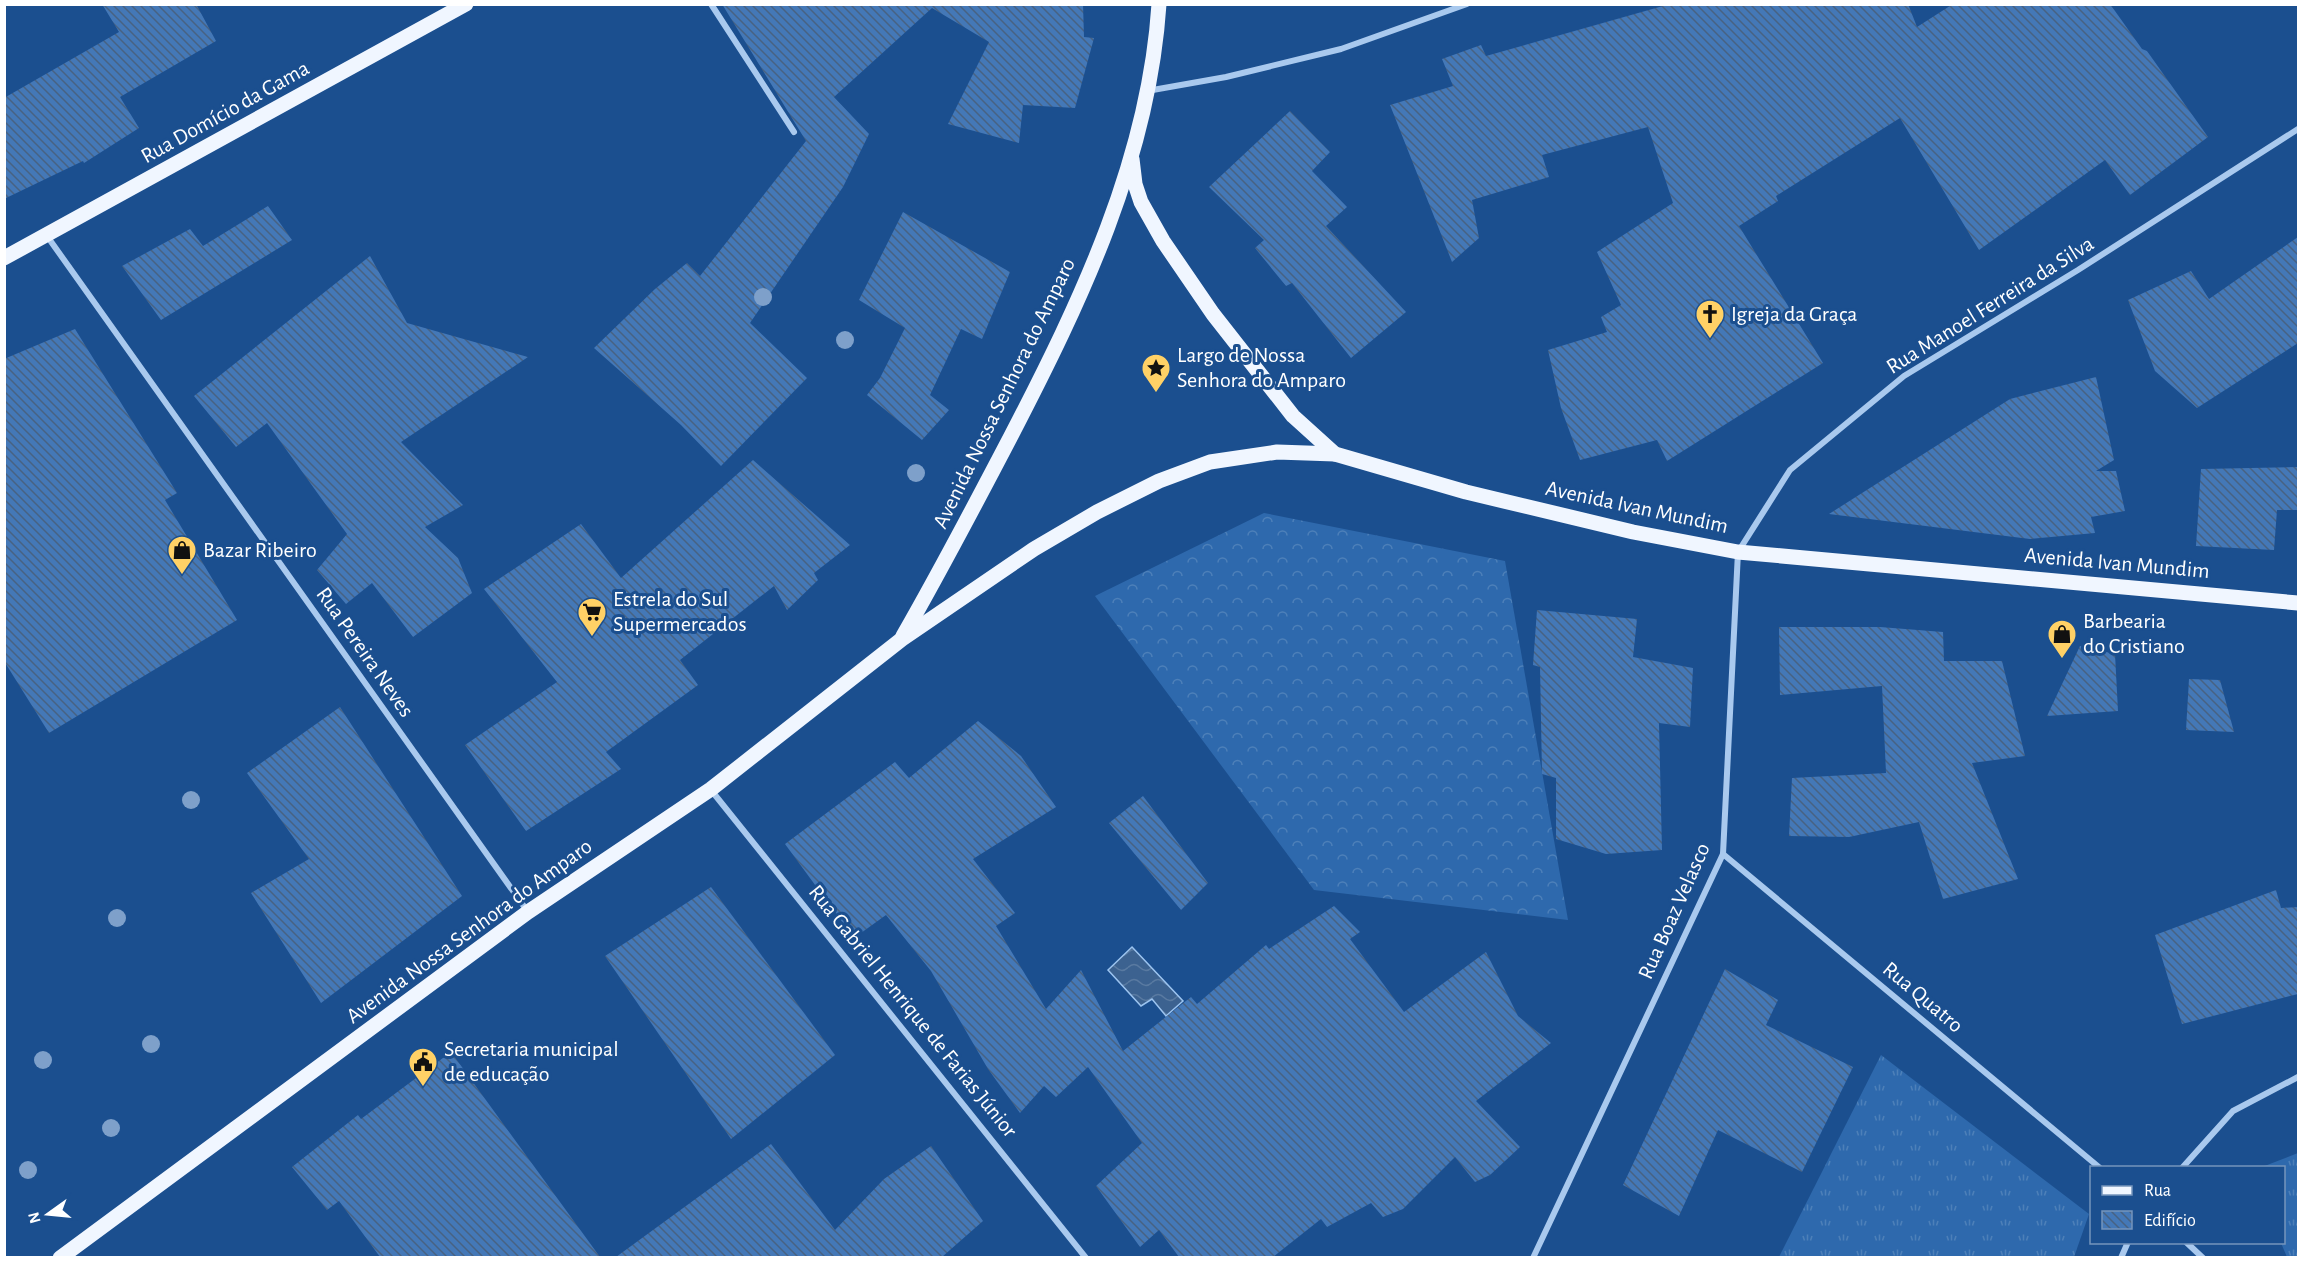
<svg xmlns="http://www.w3.org/2000/svg" width="2303" height="1262" font-family="'Alegreya Sans',sans-serif">
	<style>
		.grass { fill: url(#grass-tufts) }
		.forest { fill: url(#forest-crowns) }
		.water { fill: url(#water-waves); stroke: #9cc4f0; stroke-width: 1.5 }
		.building { fill: url(#building-back-hatch) }
		.lines { fill: none; stroke-linecap: round; stroke-linejoin: round }
		.minor { stroke: #a9c9ee; stroke-width: 6 }
		.primary { stroke: #f0f6ff; stroke-width: 15 }
		.tree { fill: #7ea0ca }
		.labels { text-anchor: middle; dominant-baseline: central; stroke-width: 6; stroke-linejoin: round; paint-order: stroke }
		.street-label { font-size: 22px; fill: #fff; stroke: #1b4f8f }
		.poi-label { font-size: 22px; fill: #fff; stroke: #1b4f8f; text-anchor: start }
	</style>
	<defs>
		<pattern id="grass-tufts" width="24" height="20" patternUnits="userSpaceOnUse" patternTransform="scale(1.5)"><rect width="24" height="20" fill="#2e69ad"/><path d="M3 7l-1-3M5 7V3M7 7l1-3M15 17l-1-3M17 17v-4M19 17l1-3" fill="none" stroke="#4d80b9"/></pattern>
		<pattern id="forest-crowns" width="20" height="18" patternUnits="userSpaceOnUse" patternTransform="scale(1.5)"><rect width="20" height="18" fill="#2e69ad"/><path d="M2 6a3 3 0 1 1 6 0M12 15a3 3 0 1 1 6 0" fill="none" stroke="#4d80b9"/></pattern>
		<pattern id="water-waves" width="16" height="10" patternUnits="userSpaceOnUse" patternTransform="scale(1.5)"><rect width="16" height="10" fill="#3c6290"/><path d="M0 5q4-4 8 0t8 0" fill="none" stroke="#597aa1"/></pattern>
		<pattern id="building-back-hatch" width="6" height="6" patternUnits="userSpaceOnUse" patternTransform="scale(1.5)"><rect width="6" height="6" fill="#4478b7"/><path d="M-1 5l2 2M0 0l6 6M5-1l2 2" fill="none" stroke="#486282"/></pattern>
	</defs>
	<rect width="100%" height="100%" fill="#1b4f8f"/>
	<!-- grass -->
	<g class="grass">
		<polygon points="1881,1055 2089,1214 2074,1257 1779,1257"/>
		<polygon points="2298,1153 2298,1257 2287,1257 2281,1243 2284,1242 2284,1168 2262,1167"/>
	</g>
	<!-- forest -->
	<polygon class="forest" points="1264,513 1505,561 1568,920 1314,890 1095,596"/>
	<!-- water -->
	<polygon class="water" points="1132,947 1183,1001 1166,1016 1152,999 1141,1006 1108,970"/>
	<!-- building -->
	<g class="building">
		<polygon points="102,4 196,4 216,41 120,97 139,128 84,163 83,161 4,199 4,98 119,32"/>
		<polygon points="722,4 1083,4 1084,37 1094,38 1075,108 1023,105 1019,143 948,124 989,42 932,8 834,97 869,134 843,187 750,323 807,378 721,466 681,425 594,348 655,289 687,263 700,276 806,141"/>
		<polygon points="1670,4 1908,4 1917,27 1953,4 2110,4 2142,49 2147,51 2208,137 2130,195 2105,160 1979,250 1900,118 1776,196 1778,201 1739,226 1823,363 1667,461 1657,440 1580,460 1561,408 1548,350 1607,332 1601,317 1621,305 1597,252 1673,203 1648,127 1542,155 1549,177 1472,200 1479,238 1452,262 1390,105 1453,86 1442,59 1481,45 1486,56"/>
		<polygon points="1290,111 1330,152 1312,171 1347,207 1326,226 1406,312 1351,358 1292,283 1286,286 1255,248 1264,240 1209,187"/>
		<polygon points="268,206 292,240 161,320 122,266 190,229 203,246"/>
		<polygon points="903,212 1010,272 982,339 961,329 930,395 949,410 922,440 867,395 880,378 905,328 859,300"/>
		<polygon points="2298,237 2298,343 2197,408 2155,371 2128,300 2191,271 2209,299"/>
		<polygon points="370,256 407,323 528,357 401,442 463,505 425,527 458,558 472,593 413,637 372,583 346,604 317,570 347,534 267,423 236,447 194,396"/>
		<polygon points="75,329 177,493 165,500 237,620 49,733 4,661 4,359"/>
		<polygon points="2096,377 2114,460 2096,471 2116,471 2125,511 2091,517 2095,533 2030,539 1829,514 2010,399"/>
		<polygon points="753,460 850,545 814,573 818,580 787,610 774,586 680,660 698,685 606,752 621,769 526,831 465,745 557,682 484,589 581,524 621,578"/>
		<polygon points="2298,467 2298,510 2277,510 2274,550 2196,546 2201,469"/>
		<polygon points="1537,610 1637,619 1633,657 1693,668 1690,727 1659,723 1662,850 1606,854 1556,839 1556,778 1542,774 1540,667 1533,665"/>
		<polygon points="1779,627 1880,627 1943,632 1944,661 2002,661 2025,756 1972,763 2018,879 1943,899 1919,822 1849,837 1789,836 1792,778 1886,773 1882,686 1780,695"/>
		<polygon points="2080,646 2115,654 2118,711 2047,716"/>
		<polygon points="2189,679 2220,680 2234,732 2186,730"/>
		<polygon points="340,707 462,896 321,1003 251,893 309,859 247,773"/>
		<polygon points="978,721 1021,756 1056,807 973,859 1015,913 996,926 1046,1009 1081,970 1123,1051 1191,997 1197,1004 1266,945 1269,949 1334,906 1360,932 1350,939 1404,1012 1486,952 1518,1016 1551,1043 1476,1101 1520,1147 1490,1175 1475,1182 1455,1157 1403,1209 1383,1217 1371,1203 1327,1227 1321,1219 1273,1257 1179,1257 1159,1230 1140,1247 1096,1186 1142,1143 1088,1067 1056,1097 1044,1086 1020,1113 988,1069 931,971 886,915 854,938 785,844 895,762 909,778"/>
		<polygon points="1143,796 1208,883 1181,910 1109,823"/>
		<polygon points="711,887 835,1055 731,1139 605,956"/>
		<polygon points="2276,890 2281,908 2298,907 2298,994 2182,1024 2155,935"/>
		<polygon points="1725,969 1778,1000 1766,1025 1853,1067 1802,1172 1718,1130 1679,1216 1623,1185"/>
		<polygon points="451,1052 600,1257 380,1257 339,1201 327,1210 292,1167 358,1115 361,1119"/>
		<polygon points="771,1144 835,1230 884,1179 931,1146 983,1221 942,1257 616,1257"/>
	</g>
	<g class="lines">
		<!-- minor -->
		<g class="minor">
			<polyline points="711,4 794,132"/>
			<polyline points="1147,91 1226,77 1341,49 1467,4"/>
			<polyline points="47,236 528,912"/>
			<polyline points="711,790 1086,1258"/>
			<polyline points="1723,854 2100,1168"/>
			<polyline points="2182,1168 2233,1111 2298,1077"/>
			<polyline points="2186,1242 2203,1258"/>
			<polyline points="1533,1258 1723,854 1738,552 1790,470 1904,376 2078,270 2298,129"/>
			<polyline points="2121,1258 2128,1242"/>
		</g>
		<!-- primary -->
		<g class="primary">
			<polyline points="1132,159 1135,184 1141,202 1163,241 1213,314 1293,416 1335,454 1466,492 1633,532 1738,552 2298,603"/>
			<polyline points="4,258 466,4"/>
			<path d="M903,636C941,570 976,503 1011,436C1081,301 1149,159 1159,4"/>
			<polyline points="60,1258 528,912 711,789 902,639 1034,549 1097,512 1159,481 1210,462 1277,452 1335,454"/>
		</g>
	</g>
	<!-- trees -->
	<g class="tree">
		<circle cx="763" cy="297" r="9"/>
		<circle cx="845" cy="340" r="9"/>
		<circle cx="916" cy="473" r="9"/>
		<circle cx="191" cy="800" r="9"/>
		<circle cx="117" cy="918" r="9"/>
		<circle cx="151" cy="1044" r="9"/>
		<circle cx="43" cy="1060" r="9"/>
		<circle cx="111" cy="1128" r="9"/>
		<circle cx="28" cy="1170" r="9"/>
	</g>
	<!-- icons -->
	<defs>
		<g id="church-pin" transform="scale(1.5)"><path d="M0 17L-7.5 6A9.5 9.5 0 1 1 7.5 6Z" fill="#ffd166" stroke="#1b4f8f"/><path d="M-1.2-6h2.4v3.5h3.3v2.4h-3.3V6h-2.4V-.1h-3.3v-2.4h3.3Z" fill="#111"/></g>
		<g id="sight-pin" transform="scale(1.5)"><path d="M0 17L-7.5 6A9.5 9.5 0 1 1 7.5 6Z" fill="#ffd166" stroke="#1b4f8f"/><path d="M0-6L1.8-2.2L6-1.7L2.9 1.2L3.7 5.4L0 3.3L-3.7 5.4L-2.9 1.2L-6-1.7L-1.8-2.2Z" fill="#111"/></g>
		<g id="shop-pin" transform="scale(1.5)"><path d="M0 17L-7.5 6A9.5 9.5 0 1 1 7.5 6Z" fill="#ffd166" stroke="#1b4f8f"/><path d="M-5-2.5h2.3a2.7 3.5 0 0 1 5.4 0H5L5.5 6h-11ZM-1.5-2.5h3a1.5 2.3 0 0 0-3 0Z" fill="#111"/></g>
		<g id="supermarket-pin" transform="scale(1.5)"><path d="M0 17L-7.5 6A9.5 9.5 0 1 1 7.5 6Z" fill="#ffd166" stroke="#1b4f8f"/><path d="M-6-5.5h2.5l.6 2H6L4.5 2H-2.5L-4.4-4H-6ZM-1.5 3.2a1.3 1.3 0 1 0 .1 0ZM3 3.2a1.3 1.3 0 1 0 .1 0Z" fill="#111"/></g>
		<g id="civic-pin" transform="scale(1.5)"><path d="M0 17L-7.5 6A9.5 9.5 0 1 1 7.5 6Z" fill="#ffd166" stroke="#1b4f8f"/><path d="M-.6-6.5H3V-4.5H.6V-3L4-1V1h2V6H-6V1h2V-1L-.6-3ZM-1.2 2.5V6h2.4V2.5Z" fill="#111"/></g>
	</defs>
	<g fill-rule="evenodd">
		<use href="#church-pin" x="1710" y="314"/>
		<use href="#sight-pin" x="1156" y="368"/>
		<use href="#shop-pin" x="182" y="550"/>
		<use href="#supermarket-pin" x="592" y="612"/>
		<use href="#shop-pin" x="2062" y="634"/>
		<use href="#civic-pin" x="423" y="1062"/>
	</g>
	<g class="labels">
		<!-- street labels -->
		<g class="street-label">
			<text transform="translate(225 112) rotate(-29)">Rua Domício da Gama</text>
			<text transform="translate(1990 305) rotate(-32)">Rua Manoel Ferreira da Silva</text>
			<text transform="translate(1004 393) rotate(-64)">Avenida Nossa Senhora do Amparo</text>
			<text transform="translate(1637 507) rotate(12)">Avenida Ivan Mundim</text>
			<text transform="translate(2117 563) rotate(5)">Avenida Ivan Mundim</text>
			<text transform="translate(365 652) rotate(55)">Rua Pereira Neves</text>
			<text transform="translate(1674 911) rotate(-66)">Rua Boaz Velasco</text>
			<text transform="translate(469 931) rotate(-36)">Avenida Nossa Senhora do Amparo</text>
			<text transform="translate(1923 997) rotate(40)">Rua Quatro</text>
			<text transform="translate(913 1011) rotate(51)">Rua Gabriel Henrique de Farias Júnior</text>
		</g>
		<!-- poi labels -->
		<g class="poi-label">
			<text x="1731" y="314">Igreja da Graça</text>
			<text x="1177" y="355">Largo de Nossa<tspan x="1177" dy="25">Senhora do Amparo</tspan></text>
			<text x="203" y="550">Bazar Ribeiro</text>
			<text x="613" y="599">Estrela do Sul<tspan x="613" dy="25">Supermercados</tspan></text>
			<text x="2083" y="621">Barbearia<tspan x="2083" dy="25">do Cristiano</tspan></text>
			<text x="444" y="1049">Secretaria municipal<tspan x="444" dy="25">de educação</tspan></text>
		</g>
	</g>
	<!-- border -->
	<rect width="2303" height="1262" fill="none" stroke="#ffffff" stroke-width="12"/>
	<!-- legend -->
	<rect x="2090" y="1166" width="195" height="78" fill="#1b4f8f" stroke="#7695bc" stroke-width="1.5"/>
	<rect x="2102" y="1186" width="30" height="9" fill="#f0f6ff" stroke="#7695bc" stroke-width="1.5"/>
	<text x="2144" y="1196" font-size="18" fill="#ffffff">Rua</text>
	<rect x="2102" y="1211" width="30" height="18" fill="url(#building-back-hatch)" stroke="#7695bc" stroke-width="1.5"/>
	<text x="2144" y="1226" font-size="18" fill="#ffffff">Edifício</text>
	<!-- north arrow -->
	<g transform="translate(48 1214) rotate(255)" stroke="#1b4f8f" stroke-width="4.5" paint-order="stroke">
	<path d="M0-4.5L10 22L0 15L-10 22Z" fill="#ffffff"/>
	<text y="-9" font-size="16" font-weight="bold" text-anchor="middle" fill="#ffffff">N</text>
	</g>
</svg>
